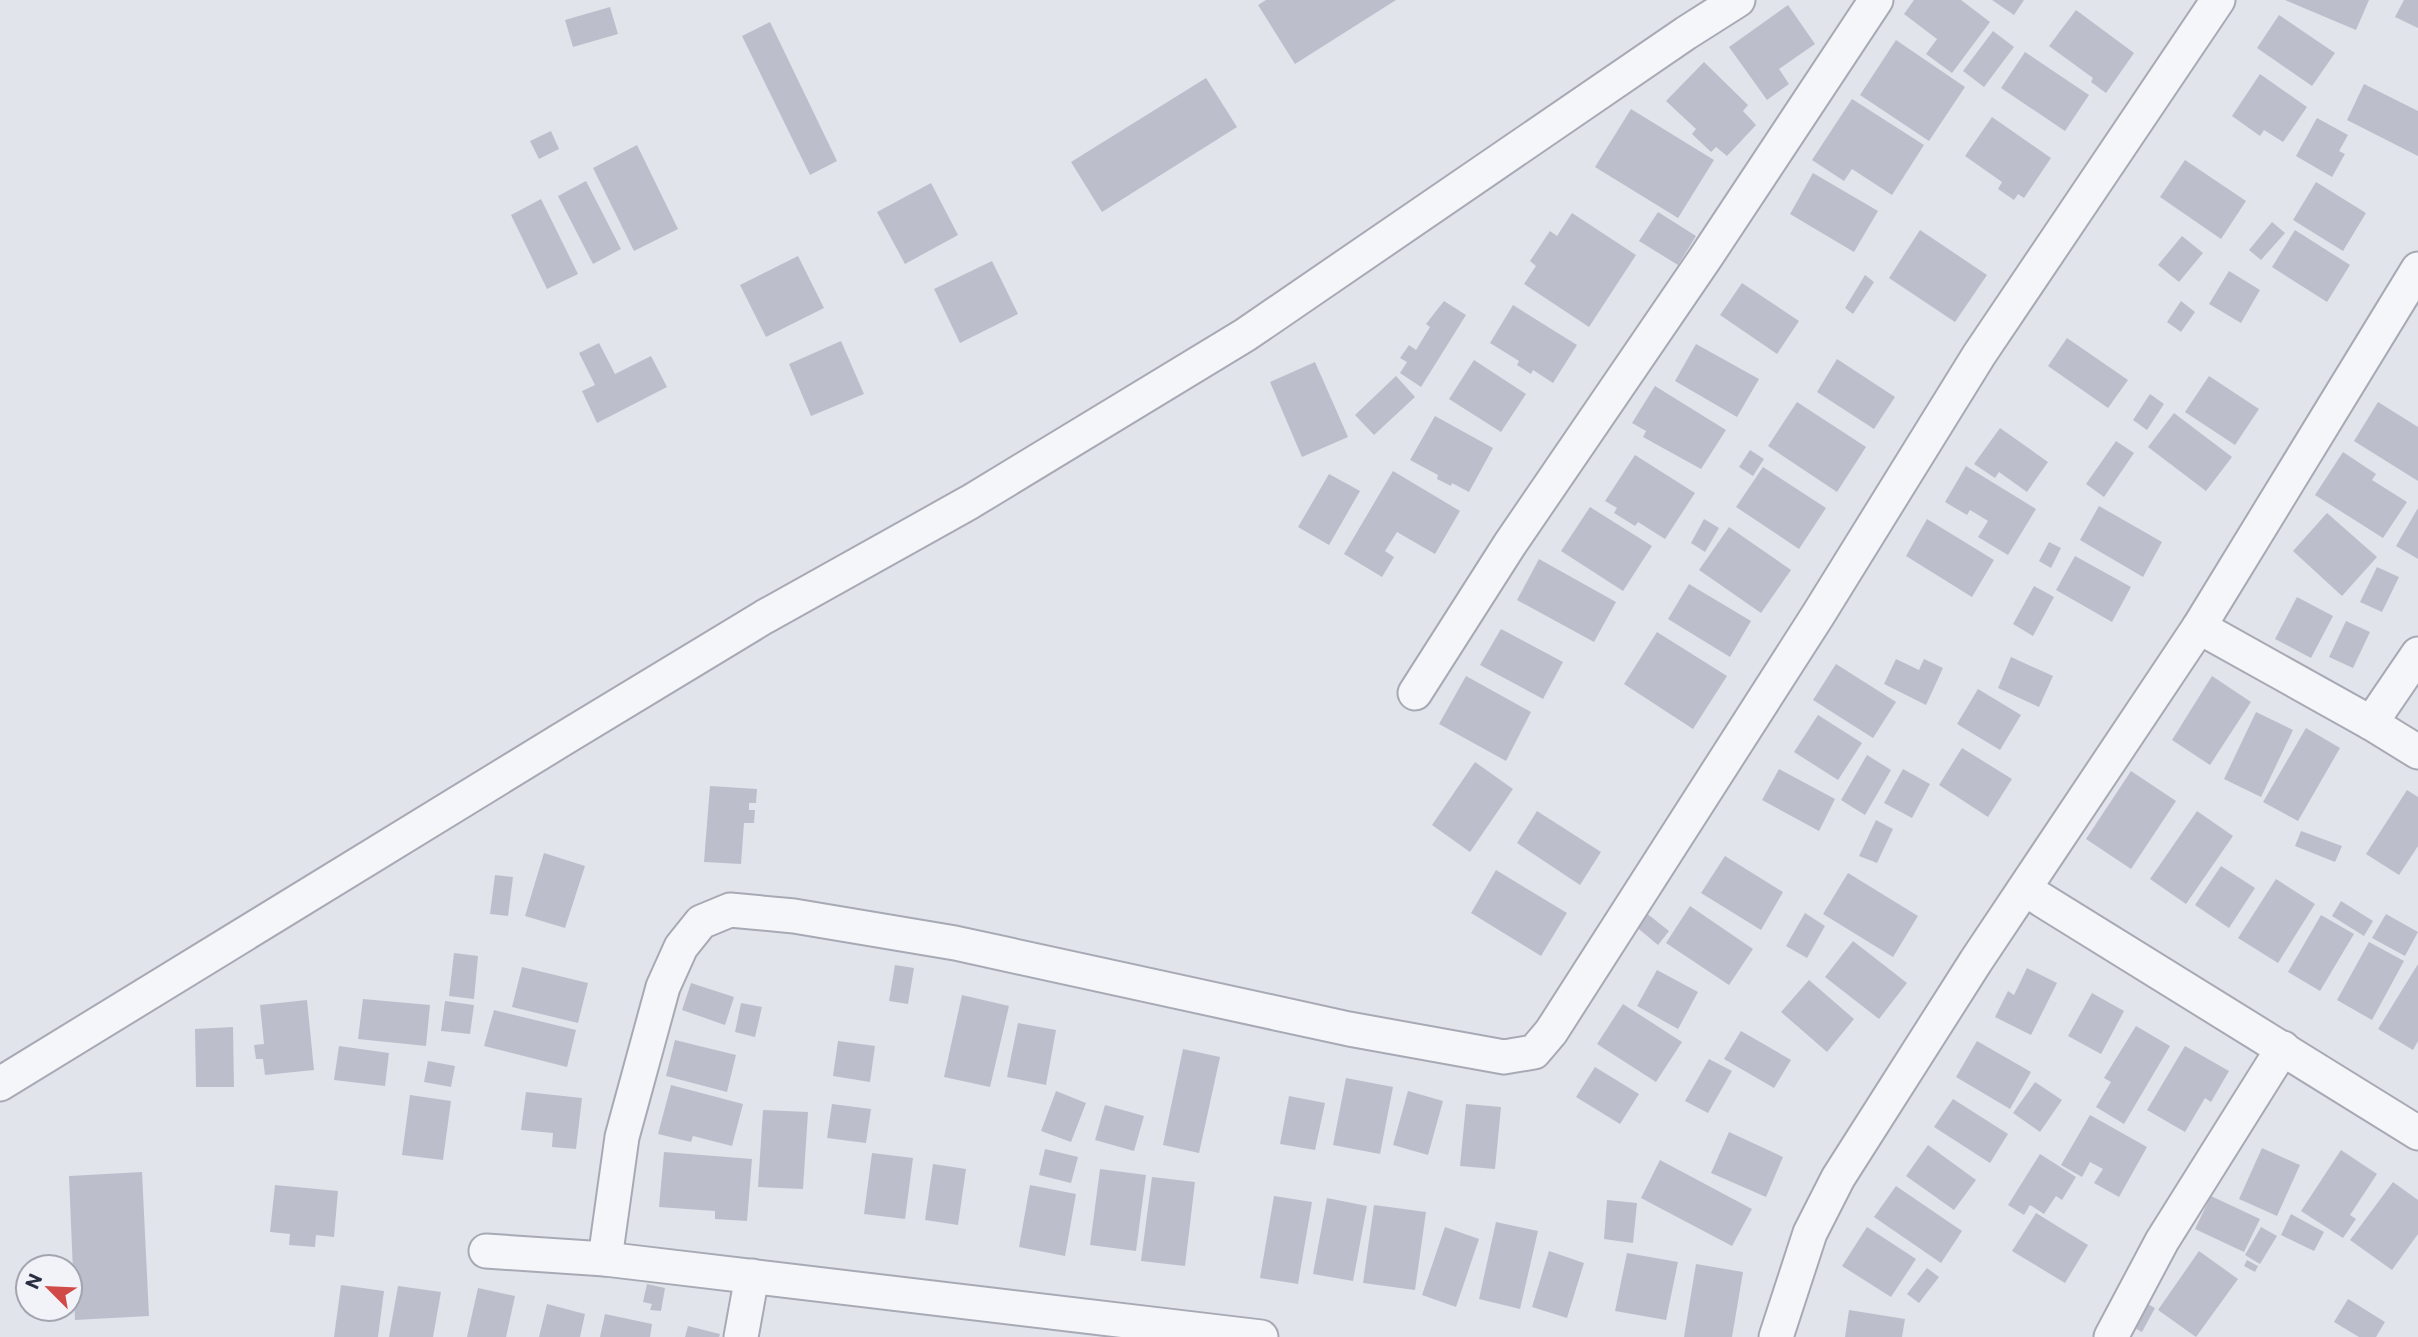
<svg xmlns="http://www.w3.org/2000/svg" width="2418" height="1337" font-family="Commissioner,sans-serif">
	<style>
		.building { fill: #bcbfcb }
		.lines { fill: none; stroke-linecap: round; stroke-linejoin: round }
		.minor-casing { stroke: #a7aab5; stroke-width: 37 }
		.minor { stroke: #f5f6f9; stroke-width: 33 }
	</style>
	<rect width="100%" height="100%" fill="#e2e4eb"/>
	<!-- building -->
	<g class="building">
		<polygon points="1266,0 1396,0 1295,64 1258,5"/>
		<polygon points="1914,0 1961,0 1990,22 1952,73 1926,54 1937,39 1904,14"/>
		<polygon points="1992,0 2024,0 2014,15"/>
		<polygon points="2285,0 2369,0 2356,30"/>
		<polygon points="2404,0 2418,0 2418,28 2395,17"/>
		<polygon points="1788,5 1815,44 1779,69 1789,84 1767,100 1729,47"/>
		<polygon points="610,7 618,34 573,47 565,20"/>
		<polygon points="2076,10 2134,53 2106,93 2091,82 2093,78 2049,46"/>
		<polygon points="2279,15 2335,53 2312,86 2257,48"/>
		<polygon points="770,22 837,161 810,175 742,36"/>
		<polygon points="1993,31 2014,47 1984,87 1963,71"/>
		<polygon points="1896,40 1965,87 1929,141 1860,95"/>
		<polygon points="2025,52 2089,95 2065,131 2001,88"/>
		<polygon points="1704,62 1748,105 1743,111 1756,125 1727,156 1716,147 1711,152 1692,134 1696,129 1666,101"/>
		<polygon points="2260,74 2307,107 2283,142 2264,130 2260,136 2232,116"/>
		<polygon points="1206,78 1237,127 1102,212 1071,162"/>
		<polygon points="2364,84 2418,111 2418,156 2347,120"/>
		<polygon points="1852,99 1924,145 1892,195 1852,169 1844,181 1812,160"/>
		<polygon points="1631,109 1714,160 1678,218 1595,167"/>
		<polygon points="1992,117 2051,158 2024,198 2018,194 2014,200 1998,189 2002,182 1965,156"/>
		<polygon points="2317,118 2348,135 2339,151 2345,154 2332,177 2296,156"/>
		<polygon points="551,131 559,149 539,159 530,141"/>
		<polygon points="637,145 678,229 634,251 593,168"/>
		<polygon points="2185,160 2246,201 2221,239 2160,197"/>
		<polygon points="1813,173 1878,211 1854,252 1790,214"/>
		<polygon points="586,181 621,249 593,264 558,196"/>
		<polygon points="2316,182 2366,213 2343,251 2293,220"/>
		<polygon points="931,183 958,235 905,264 877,212"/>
		<polygon points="541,199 578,274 547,289 511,215"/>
		<polygon points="1658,212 1696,236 1678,265 1639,241"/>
		<polygon points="1572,213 1636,255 1589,327 1524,284 1536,266 1530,261 1550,231 1557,236"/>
		<polygon points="2272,222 2285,233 2261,260 2249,250"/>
		<polygon points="1920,230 1987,275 1955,322 1889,278"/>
		<polygon points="2295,230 2350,265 2327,302 2272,267"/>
		<polygon points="2182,236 2203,253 2179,282 2158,265"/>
		<polygon points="798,256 824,308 766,337 740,285"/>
		<polygon points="992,261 1018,314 960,343 934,289"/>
		<polygon points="2229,271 2260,290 2241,323 2209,304"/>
		<polygon points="1865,275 1874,282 1853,314 1845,308"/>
		<polygon points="1742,283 1799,321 1777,354 1720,315"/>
		<polygon points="1444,301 1466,315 1421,387 1400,373 1407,362 1400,358 1409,345 1416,350 1430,327 1426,324"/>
		<polygon points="2181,301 2195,312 2181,332 2167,322"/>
		<polygon points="1513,305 1577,345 1553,383 1533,370 1531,374 1517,365 1519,361 1490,343"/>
		<polygon points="2067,338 2128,380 2108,408 2048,366"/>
		<polygon points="841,341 864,394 811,416 789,364"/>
		<polygon points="599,343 615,374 651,356 667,387 597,423 582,391 595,385 579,353"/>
		<polygon points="1696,344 1759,379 1737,417 1675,381"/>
		<polygon points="1837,359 1895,397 1874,429 1817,392"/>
		<polygon points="1474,360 1526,394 1501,432 1449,399"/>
		<polygon points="1315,362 1348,437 1302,457 1270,382"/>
		<polygon points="1396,376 1415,397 1374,435 1355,415"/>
		<polygon points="2209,376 2259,409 2235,445 2185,412"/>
		<polygon points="1655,386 1726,430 1701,469 1643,437 1646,431 1632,423"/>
		<polygon points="2150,394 2164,404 2147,430 2133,420"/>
		<polygon points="1797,402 1866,447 1837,492 1768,446"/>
		<polygon points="2378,402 2418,427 2418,481 2354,441"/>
		<polygon points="2174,413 2232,457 2206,491 2148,447"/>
		<polygon points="1435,416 1493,448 1469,492 1452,483 1451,486 1437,479 1438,475 1410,460"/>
		<polygon points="2000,428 2048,462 2027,492 1999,472 1995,478 1974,464"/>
		<polygon points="2116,441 2134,453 2104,497 2086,484"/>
		<polygon points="1750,450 1764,459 1753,476 1739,467"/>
		<polygon points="2343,452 2376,474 2372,480 2407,502 2383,538 2315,495"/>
		<polygon points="1635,455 1695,493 1665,539 1638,522 1635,526 1614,513 1617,508 1605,501"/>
		<polygon points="1966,466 2036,509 2008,555 1978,537 1988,521 1970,510 1967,515 1945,502"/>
		<polygon points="1763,467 1826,508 1799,549 1736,507"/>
		<polygon points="1393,471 1460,511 1435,554 1397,532 1385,551 1394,557 1382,577 1344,554"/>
		<polygon points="1329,474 1360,491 1329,545 1298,527"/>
		<polygon points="2099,506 2162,542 2143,577 2080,540"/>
		<polygon points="1590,507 1652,546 1623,591 1561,551"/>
		<polygon points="2418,508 2418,559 2396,546"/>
		<polygon points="2327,513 2377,557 2342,596 2293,551"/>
		<polygon points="1704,519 1719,528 1705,552 1691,543"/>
		<polygon points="1927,519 1994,560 1972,597 1906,556"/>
		<polygon points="1729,527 1791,570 1761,613 1699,570"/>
		<polygon points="2049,542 2061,548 2051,568 2039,561"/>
		<polygon points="2075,556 2131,587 2112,622 2056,590"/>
		<polygon points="1539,559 1616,602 1594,642 1517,600"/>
		<polygon points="2377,567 2399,577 2382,612 2360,602"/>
		<polygon points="1689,584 1751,621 1730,657 1668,619"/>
		<polygon points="2034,586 2054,597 2033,636 2013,624"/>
		<polygon points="2297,597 2333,616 2311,658 2275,639"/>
		<polygon points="2346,621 2370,632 2353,668 2329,657"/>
		<polygon points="1501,629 1563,662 1543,699 1480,665"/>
		<polygon points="1657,632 1727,676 1693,729 1624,684"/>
		<polygon points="2011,657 2053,676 2039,707 1998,688"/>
		<polygon points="1896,659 1919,670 1924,659 1943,668 1926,705 1884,684"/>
		<polygon points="1836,664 1896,702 1873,738 1813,700"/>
		<polygon points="1466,676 1531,712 1506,761 1439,724"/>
		<polygon points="2212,676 2251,702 2210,765 2172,740"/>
		<polygon points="1978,689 2021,715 2000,750 1957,724"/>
		<polygon points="2256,712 2293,730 2261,797 2224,779"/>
		<polygon points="1818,715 1862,743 1838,780 1794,752"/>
		<polygon points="2306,728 2340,748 2298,821 2263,802"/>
		<polygon points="1962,748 2012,779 1988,817 1939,785"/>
		<polygon points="1867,755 1891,770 1865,815 1841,800"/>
		<polygon points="1475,762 1513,789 1470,852 1432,825"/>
		<polygon points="1779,769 1835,799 1819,831 1762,800"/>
		<polygon points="1903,769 1930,784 1912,818 1884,803"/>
		<polygon points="2131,771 2176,801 2131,869 2086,839"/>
		<polygon points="710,786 757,789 756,803 749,803 749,810 755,810 754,823 744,823 741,864 704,862"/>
		<polygon points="2407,790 2418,797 2418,846 2399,875 2366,854"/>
		<polygon points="1537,811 1601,852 1580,885 1517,843"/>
		<polygon points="2197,811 2233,836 2186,904 2150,879"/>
		<polygon points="1876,820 1893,829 1877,863 1859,856"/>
		<polygon points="2301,831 2342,846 2335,862 2295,846"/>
		<polygon points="544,853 585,866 565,928 525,916"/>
		<polygon points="1725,856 1783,892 1761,930 1701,893"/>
		<polygon points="2221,866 2255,888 2229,928 2195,905"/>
		<polygon points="1496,870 1567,913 1541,956 1471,913"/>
		<polygon points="1848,873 1918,916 1893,957 1823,914"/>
		<polygon points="495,875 513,877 508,916 490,914"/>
		<polygon points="2276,879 2315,904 2278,963 2238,938"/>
		<polygon points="2341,901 2373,921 2364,936 2332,916"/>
		<polygon points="1690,906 1753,949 1729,985 1666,943"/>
		<polygon points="1645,912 1669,931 1658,945 1634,925"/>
		<polygon points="1805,913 1825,926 1807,958 1786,946"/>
		<polygon points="2386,914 2418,932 2405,956 2372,938"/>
		<polygon points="2321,915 2354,934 2320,991 2288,972"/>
		<polygon points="1853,941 1907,983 1879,1019 1825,977"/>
		<polygon points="2369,942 2404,961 2372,1020 2337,1000"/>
		<polygon points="454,953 478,956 474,999 449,996"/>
		<polygon points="2418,964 2418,1041 2413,1050 2378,1029"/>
		<polygon points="895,965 914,968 908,1004 889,1001"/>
		<polygon points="522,967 588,983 578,1023 512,1007"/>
		<polygon points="2027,968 2057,983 2031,1035 1995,1017 2008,991 2014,995"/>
		<polygon points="1657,970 1698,992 1678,1029 1637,1006"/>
		<polygon points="1809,980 1854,1019 1827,1052 1781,1012"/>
		<polygon points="691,983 734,997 725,1025 682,1010"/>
		<polygon points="2092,993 2124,1011 2101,1054 2068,1036"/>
		<polygon points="962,995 1009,1006 990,1087 944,1077"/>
		<polygon points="363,999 430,1005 426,1046 358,1039"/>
		<polygon points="307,1000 314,1070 265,1075 263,1059 256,1059 254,1045 264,1044 260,1005"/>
		<polygon points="445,1001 474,1005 470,1034 441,1031"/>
		<polygon points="741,1003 762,1007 755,1037 735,1032"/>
		<polygon points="1623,1004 1682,1042 1656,1082 1597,1044"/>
		<polygon points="494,1010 576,1030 567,1067 484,1046"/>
		<polygon points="1018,1023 1056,1030 1046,1085 1007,1077"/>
		<polygon points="2136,1026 2170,1046 2124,1124 2096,1107 2111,1082 2104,1078"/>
		<polygon points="233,1027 234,1087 196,1087 195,1029"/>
		<polygon points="1741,1031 1791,1060 1774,1088 1724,1059"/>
		<polygon points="675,1040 736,1055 727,1092 666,1076"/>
		<polygon points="838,1041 875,1046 870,1082 833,1076"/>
		<polygon points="1977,1041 2031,1072 2010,1109 1956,1077"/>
		<polygon points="339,1046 389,1053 385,1086 334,1080"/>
		<polygon points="2185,1046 2229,1071 2211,1102 2205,1098 2185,1132 2147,1110"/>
		<polygon points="1183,1049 1220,1057 1199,1153 1163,1145"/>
		<polygon points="1709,1059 1732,1071 1708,1113 1685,1101"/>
		<polygon points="428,1061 455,1066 451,1087 424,1082"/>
		<polygon points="1595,1067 1639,1094 1620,1124 1576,1097"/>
		<polygon points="1346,1078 1393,1087 1380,1154 1333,1145"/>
		<polygon points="2035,1082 2062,1100 2040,1132 2013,1113"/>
		<polygon points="671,1085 743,1104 732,1146 693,1136 691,1142 658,1134"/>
		<polygon points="1056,1091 1086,1103 1071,1142 1041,1131"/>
		<polygon points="1408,1091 1443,1101 1428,1155 1393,1145"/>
		<polygon points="526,1092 582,1098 576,1149 552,1147 553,1133 521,1130"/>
		<polygon points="410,1095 451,1101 443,1160 402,1155"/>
		<polygon points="1289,1096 1325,1103 1315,1150 1280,1144"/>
		<polygon points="1953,1099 2008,1134 1990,1163 1934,1127"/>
		<polygon points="832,1104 871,1109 866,1143 827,1138"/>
		<polygon points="1466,1104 1501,1107 1495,1169 1460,1166"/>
		<polygon points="1105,1105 1144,1116 1134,1151 1095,1140"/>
		<polygon points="763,1110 808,1112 803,1189 758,1187"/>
		<polygon points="2090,1115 2147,1147 2119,1197 2094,1183 2103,1169 2090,1162 2082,1177 2061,1165"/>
		<polygon points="1729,1132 1783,1157 1766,1197 1711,1173"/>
		<polygon points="1928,1145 1976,1180 1954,1210 1906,1176"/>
		<polygon points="2262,1148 2300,1165 2277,1216 2239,1199"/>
		<polygon points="1045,1149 1078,1157 1071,1183 1039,1175"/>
		<polygon points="2341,1150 2377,1174 2350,1215 2356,1219 2343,1238 2301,1211"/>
		<polygon points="664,1152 752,1159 747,1221 715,1219 715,1211 659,1207"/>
		<polygon points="872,1153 913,1158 905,1219 864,1214"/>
		<polygon points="2040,1154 2076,1177 2062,1200 2056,1196 2044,1214 2030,1205 2024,1215 2008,1205"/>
		<polygon points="1660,1160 1752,1209 1732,1246 1641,1198"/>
		<polygon points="933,1164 966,1169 958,1225 925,1220"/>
		<polygon points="1100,1169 1146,1175 1136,1251 1090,1245"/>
		<polygon points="142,1172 149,1316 75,1320 69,1176"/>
		<polygon points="1152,1177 1195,1182 1185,1266 1141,1261"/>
		<polygon points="2393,1182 2418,1200 2418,1234 2392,1270 2350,1240"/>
		<polygon points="275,1185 338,1191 334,1237 316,1235 315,1247 289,1245 290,1234 270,1232"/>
		<polygon points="1030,1185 1076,1194 1065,1256 1019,1247"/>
		<polygon points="1896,1186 1962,1231 1941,1263 1874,1217"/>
		<polygon points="1274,1196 1312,1202 1298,1284 1260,1278"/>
		<polygon points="2211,1196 2260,1219 2244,1252 2195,1229"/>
		<polygon points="1327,1198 1367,1206 1353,1281 1313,1274"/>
		<polygon points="1607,1200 1637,1203 1633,1243 1604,1239"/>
		<polygon points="1374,1205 1426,1212 1415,1290 1363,1283"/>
		<polygon points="2036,1213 2088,1245 2065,1283 2012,1251"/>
		<polygon points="2291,1214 2324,1232 2314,1251 2281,1235"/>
		<polygon points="1496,1222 1538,1231 1520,1309 1479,1299"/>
		<polygon points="1445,1227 1479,1239 1456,1307 1422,1295"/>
		<polygon points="1867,1227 1916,1259 1891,1297 1842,1266"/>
		<polygon points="2261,1227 2277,1236 2260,1264 2245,1255"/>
		<polygon points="1549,1251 1584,1263 1567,1318 1532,1307"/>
		<polygon points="2199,1251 2238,1279 2196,1337 2158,1310"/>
		<polygon points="1627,1253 1678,1262 1666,1320 1615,1311"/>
		<polygon points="2247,1260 2258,1266 2255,1272 2244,1266"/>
		<polygon points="1696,1264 1743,1272 1732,1337 1684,1337"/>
		<polygon points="1927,1268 1939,1277 1919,1303 1907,1294"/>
		<polygon points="647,1284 665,1288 661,1311 650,1310 652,1304 643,1302"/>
		<polygon points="341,1285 384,1291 378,1337 334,1337"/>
		<polygon points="398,1286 441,1292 433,1337 389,1337"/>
		<polygon points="478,1288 515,1296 506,1337 467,1337"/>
		<polygon points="2348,1299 2385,1322 2376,1337 2359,1337 2334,1322"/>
		<polygon points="2142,1301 2155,1308 2142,1332 2129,1325"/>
		<polygon points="547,1304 585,1314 580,1337 539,1337"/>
		<polygon points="1849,1310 1905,1319 1902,1337 1845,1337"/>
		<polygon points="605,1314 652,1324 650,1337 600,1337"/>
		<polygon points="688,1326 720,1334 719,1337 685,1337"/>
	</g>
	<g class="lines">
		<!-- minor casing -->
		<g class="minor-casing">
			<g id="minor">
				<polyline points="2199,627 2371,723"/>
				<polyline points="2418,654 2371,723 2418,752"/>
				<polyline points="1415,693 1510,544 1706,257 1876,0"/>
				<polyline points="2026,890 2418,1133"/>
				<polyline points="0,1084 561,740 764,617 970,502 1245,335 1686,33 1738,0"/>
				<polyline points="486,1251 605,1259 1261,1337"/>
				<polyline points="605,1259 622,1137 663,987 681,947 701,922 730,910 794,916 955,943 1349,1029 1504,1057 1534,1052 1551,1032 1818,615 1979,355 2218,0"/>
				<polyline points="741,1337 752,1276"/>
				<polyline points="1776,1337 1810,1233 1838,1178 1976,961 2199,627 2418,269"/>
				<polyline points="2111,1337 2162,1241 2283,1048"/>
			</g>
		</g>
		<!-- minor -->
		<use href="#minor" class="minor"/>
	</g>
	<!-- north arrow -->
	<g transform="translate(49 1288) rotate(294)"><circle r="33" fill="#f2f3f8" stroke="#a2a5b0" stroke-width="2"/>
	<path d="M0-5L12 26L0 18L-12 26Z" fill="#d04a47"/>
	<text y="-10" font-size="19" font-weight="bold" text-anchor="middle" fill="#2a2f43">N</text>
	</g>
</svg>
